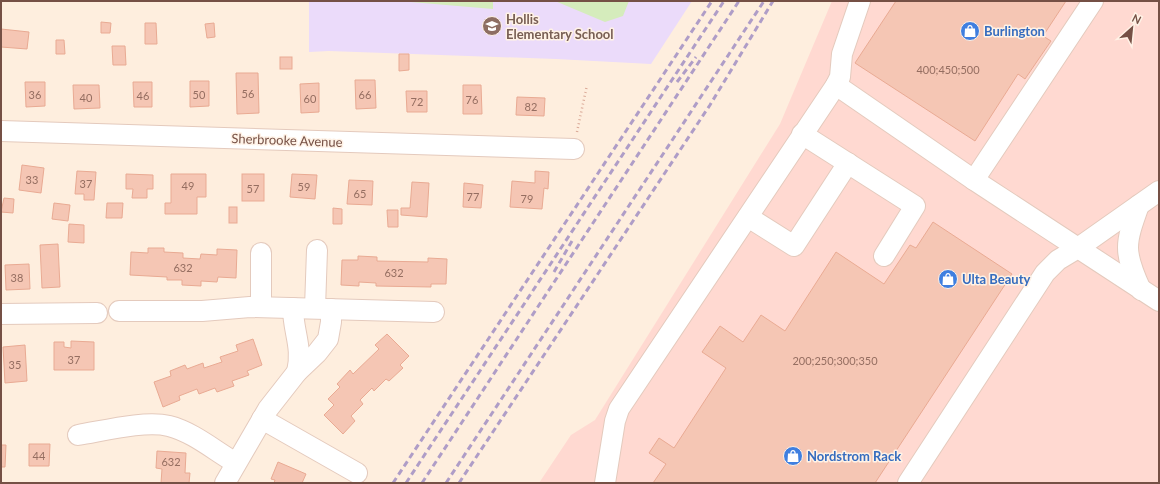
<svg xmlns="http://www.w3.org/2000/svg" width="1160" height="484" font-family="Lato,sans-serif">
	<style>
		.commercial { fill: #ffd9d1 }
		.education { fill: #ebdbfa }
		.pitch { fill: #d5ecbc }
		.building { fill: #f5c6b4; stroke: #e9aa93 }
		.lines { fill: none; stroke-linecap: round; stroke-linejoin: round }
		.minor-casing { stroke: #e4cabd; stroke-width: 22 }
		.path { stroke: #daa997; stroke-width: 2.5; stroke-dasharray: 1 3; stroke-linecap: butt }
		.minor { stroke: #fff; stroke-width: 20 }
		.rail { stroke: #af9dc7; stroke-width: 3; stroke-dasharray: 6 4; stroke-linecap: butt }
		.labels { text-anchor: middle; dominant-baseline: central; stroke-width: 3; stroke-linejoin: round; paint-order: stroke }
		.number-label { font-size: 11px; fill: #956e61 }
		.education-label { font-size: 13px; font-weight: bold; fill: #785e54; stroke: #fff2e6; text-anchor: start }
		.shop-label { font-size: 13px; font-weight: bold; fill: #366cbe; stroke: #fff2e6; text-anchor: start }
		.street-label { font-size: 13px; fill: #755045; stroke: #fff2e6 }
	</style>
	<rect width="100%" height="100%" fill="#feeede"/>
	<!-- commercial -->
	<polygon class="commercial" points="832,1 1159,1 1159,483 539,483 571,435 595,420 780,124"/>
	<!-- education -->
	<polygon class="education" points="309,1 692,1 651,64 556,59 329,51 309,52"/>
	<!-- pitch -->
	<g class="pitch">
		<polygon points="399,1 493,1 493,9"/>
		<polygon points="555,1 629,1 623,16 605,22"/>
	</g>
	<!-- building -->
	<g class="building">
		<polygon points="896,1 1066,1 1043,36 1051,41 1025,79 1018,74 975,141 855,63"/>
		<polygon points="101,22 111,23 110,33 101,33"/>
		<polygon points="145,23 156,23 157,44 145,44"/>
		<polygon points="214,23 215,37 207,38 205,24"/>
		<polygon points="1,29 29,32 27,49 1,47"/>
		<polygon points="56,40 64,40 65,54 56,54"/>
		<polygon points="112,46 125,46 126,65 113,65"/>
		<polygon points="399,54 409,54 409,70 399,71"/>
		<rect x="280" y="57" width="12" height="12"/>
		<polygon points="236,73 258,73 259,113 237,114"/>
		<polygon points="355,80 375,80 376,108 356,109"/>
		<polygon points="190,81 209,81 209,106 190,107"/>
		<polygon points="25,82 45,82 45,106 26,107"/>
		<polygon points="133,82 152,82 152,107 134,107"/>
		<polygon points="319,83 319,112 301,113 300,84"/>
		<polygon points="73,85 99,85 100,108 74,109"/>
		<polygon points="463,85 481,85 482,114 463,114"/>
		<polygon points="406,91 427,91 427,112 407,112"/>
		<polygon points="517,97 545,98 544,116 516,115"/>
		<polygon points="22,165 44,168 41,193 19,190"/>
		<polygon points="77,171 96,172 94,200 84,200 84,194 75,194"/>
		<polygon points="535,171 549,172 548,189 544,188 542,209 510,207 512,181 535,183"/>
		<polygon points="126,174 153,175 153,189 147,189 147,198 132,198 133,189 126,189"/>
		<polygon points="171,174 206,174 206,197 197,197 197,214 165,214 165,203 171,203"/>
		<rect x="242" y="174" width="22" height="27"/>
		<polygon points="292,174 317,175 315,199 290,197"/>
		<polygon points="349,180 373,181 372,205 347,204"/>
		<polygon points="412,182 429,183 427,217 401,215 401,208 410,208"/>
		<polygon points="464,183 483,185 481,208 463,207"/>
		<polygon points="4,198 14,199 13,213 1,212"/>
		<polygon points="54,203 70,205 68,221 52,219"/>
		<polygon points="107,203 123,203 122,218 106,218"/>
		<rect x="229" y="207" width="8" height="16"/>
		<polygon points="333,208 342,209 342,224 333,224"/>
		<polygon points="387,210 398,210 398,227 388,227"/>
		<polygon points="933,222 1012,274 875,483 653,483 666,464 649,453 659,438 674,448 726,368 702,352 720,326 743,342 761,315 785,331 836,252 884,284 910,245 916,248"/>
		<polygon points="69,224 84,225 84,243 68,242"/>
		<polygon points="58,244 60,287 42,288 40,245"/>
		<polygon points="148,248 164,248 164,252 183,253 183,258 200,259 201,254 217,255 217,249 237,250 236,278 218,277 217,282 201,281 201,286 182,285 182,280 167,280 167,277 130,275 131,252 148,253"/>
		<polygon points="358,256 377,257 377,261 428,262 428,258 447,259 446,284 431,284 431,287 376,286 376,283 359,282 359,286 341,285 342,260 358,260"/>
		<polygon points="29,264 30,289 6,290 5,265"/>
		<polygon points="387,334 409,356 400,365 403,368 389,381 386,379 374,391 372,388 360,400 363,404 351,416 355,421 343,434 324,415 334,405 328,399 340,387 337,384 350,370 353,374 379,349 375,345"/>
		<polygon points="253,339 262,365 247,371 249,375 232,381 234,386 217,392 215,388 199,394 197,389 179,396 180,400 163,407 154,382 171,376 170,371 185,365 187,369 203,363 204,368 222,362 220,357 238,351 236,345"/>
		<polygon points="71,341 94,342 94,370 54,370 54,342 64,342 64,347 71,348"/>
		<polygon points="25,345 27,381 5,383 3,347"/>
		<polygon points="29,444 50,444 49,466 29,466"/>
		<polygon points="1,445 6,445 5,467 1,467"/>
		<polygon points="157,451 186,453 185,473 190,473 189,483 161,483 162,469 156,468"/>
		<polygon points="278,462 306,474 302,483 274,483 275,480 271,479"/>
	</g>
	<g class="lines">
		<!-- minor casing -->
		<g class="minor-casing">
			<g id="minor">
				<polyline points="860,1 842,54 840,77 836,85 974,180"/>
				<polyline points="1093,1 974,180 1078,248 1159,191"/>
				<polyline points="1,131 574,149"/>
				<polyline points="802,134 915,206 884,256"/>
				<path d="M1139,205C1125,244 1123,251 1141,290"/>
				<polyline points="748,217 794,246 848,163"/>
				<polyline points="261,307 261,253"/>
				<path d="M293,308C293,332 303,347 297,372"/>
				<polyline points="315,308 317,250"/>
				<polyline points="119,311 202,311 250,307 434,312"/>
				<polyline points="1,314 97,313"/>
				<polyline points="262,419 357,473"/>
				<path d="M78,435C103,431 145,420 169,426C193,432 215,451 236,463"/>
				<polyline points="225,483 268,409 297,372 317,353 328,339 331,322 331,309"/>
				<polyline points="605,483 615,421 619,409 836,85"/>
				<polyline points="908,483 1045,273 1058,260 1078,248 1159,301"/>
			</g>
		</g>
		<!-- path -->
		<polyline class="path" points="577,132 587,85"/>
		<!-- minor -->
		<use href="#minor" class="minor"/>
		<!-- rail -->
		<g class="rail">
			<polyline points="677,82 696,57"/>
			<polyline points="554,272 572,241"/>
			<polyline points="393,483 712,1"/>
			<polyline points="406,483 724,1"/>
			<polyline points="422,483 739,1"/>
			<polyline points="446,483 764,1"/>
			<polyline points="459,483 710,105 773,1"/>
		</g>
	</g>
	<!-- icons -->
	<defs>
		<g id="school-disc" transform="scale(1)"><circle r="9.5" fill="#8d6e63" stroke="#fff2e6"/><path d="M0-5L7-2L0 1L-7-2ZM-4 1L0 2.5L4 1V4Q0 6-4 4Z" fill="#fff"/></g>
		<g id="shop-disc" transform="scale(1)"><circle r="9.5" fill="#3f7fe0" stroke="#fff2e6"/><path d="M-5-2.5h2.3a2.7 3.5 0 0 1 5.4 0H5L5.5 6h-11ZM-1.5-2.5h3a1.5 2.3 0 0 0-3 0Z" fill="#fff"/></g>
	</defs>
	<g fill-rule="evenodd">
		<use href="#school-disc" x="492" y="26"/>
		<use href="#shop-disc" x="970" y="31"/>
		<use href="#shop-disc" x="948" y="279"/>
		<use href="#shop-disc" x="793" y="456"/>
	</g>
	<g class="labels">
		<!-- number labels -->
		<g class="number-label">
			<text x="948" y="69">400;450;500</text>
			<text x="248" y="93">56</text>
			<text x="35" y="94">36</text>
			<text x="199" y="94">50</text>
			<text x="365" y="94">66</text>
			<text x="143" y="95">46</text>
			<text x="86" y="97">40</text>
			<text x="310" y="98">60</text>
			<text x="472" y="99">76</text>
			<text x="417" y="101">72</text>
			<text x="531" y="106">82</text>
			<text x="32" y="179">33</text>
			<text x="86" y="183">37</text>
			<text x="188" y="185">49</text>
			<text x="304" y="186">59</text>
			<text x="253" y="188">57</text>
			<text x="360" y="193">65</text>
			<text x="473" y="196">77</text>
			<text x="527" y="198">79</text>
			<text x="183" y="267">632</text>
			<text x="394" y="272">632</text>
			<text x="17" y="277">38</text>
			<text x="74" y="359">37</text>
			<text x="835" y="360">200;250;300;350</text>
			<text x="15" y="364">35</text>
			<text x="39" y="455">44</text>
			<text x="171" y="461">632</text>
		</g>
		<!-- education labels -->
		<g class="education-label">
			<text x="506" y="19">Hollis<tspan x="506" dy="15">Elementary School</tspan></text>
		</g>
		<!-- shop labels -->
		<g class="shop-label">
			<text x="984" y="31">Burlington</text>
			<text x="962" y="279">Ulta Beauty</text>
			<text x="807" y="456">Nordstrom Rack</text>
		</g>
		<!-- street labels -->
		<g class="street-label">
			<text transform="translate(287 140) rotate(2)">Sherbrooke Avenue</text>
		</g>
	</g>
	<!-- border -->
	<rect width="1160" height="484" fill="none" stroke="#755045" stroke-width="4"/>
	<!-- north arrow -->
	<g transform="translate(1132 28) rotate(27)" stroke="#fff2e6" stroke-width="3" paint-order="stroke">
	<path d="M0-3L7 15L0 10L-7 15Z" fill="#755045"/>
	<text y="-6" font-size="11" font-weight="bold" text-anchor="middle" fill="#755045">N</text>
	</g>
</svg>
